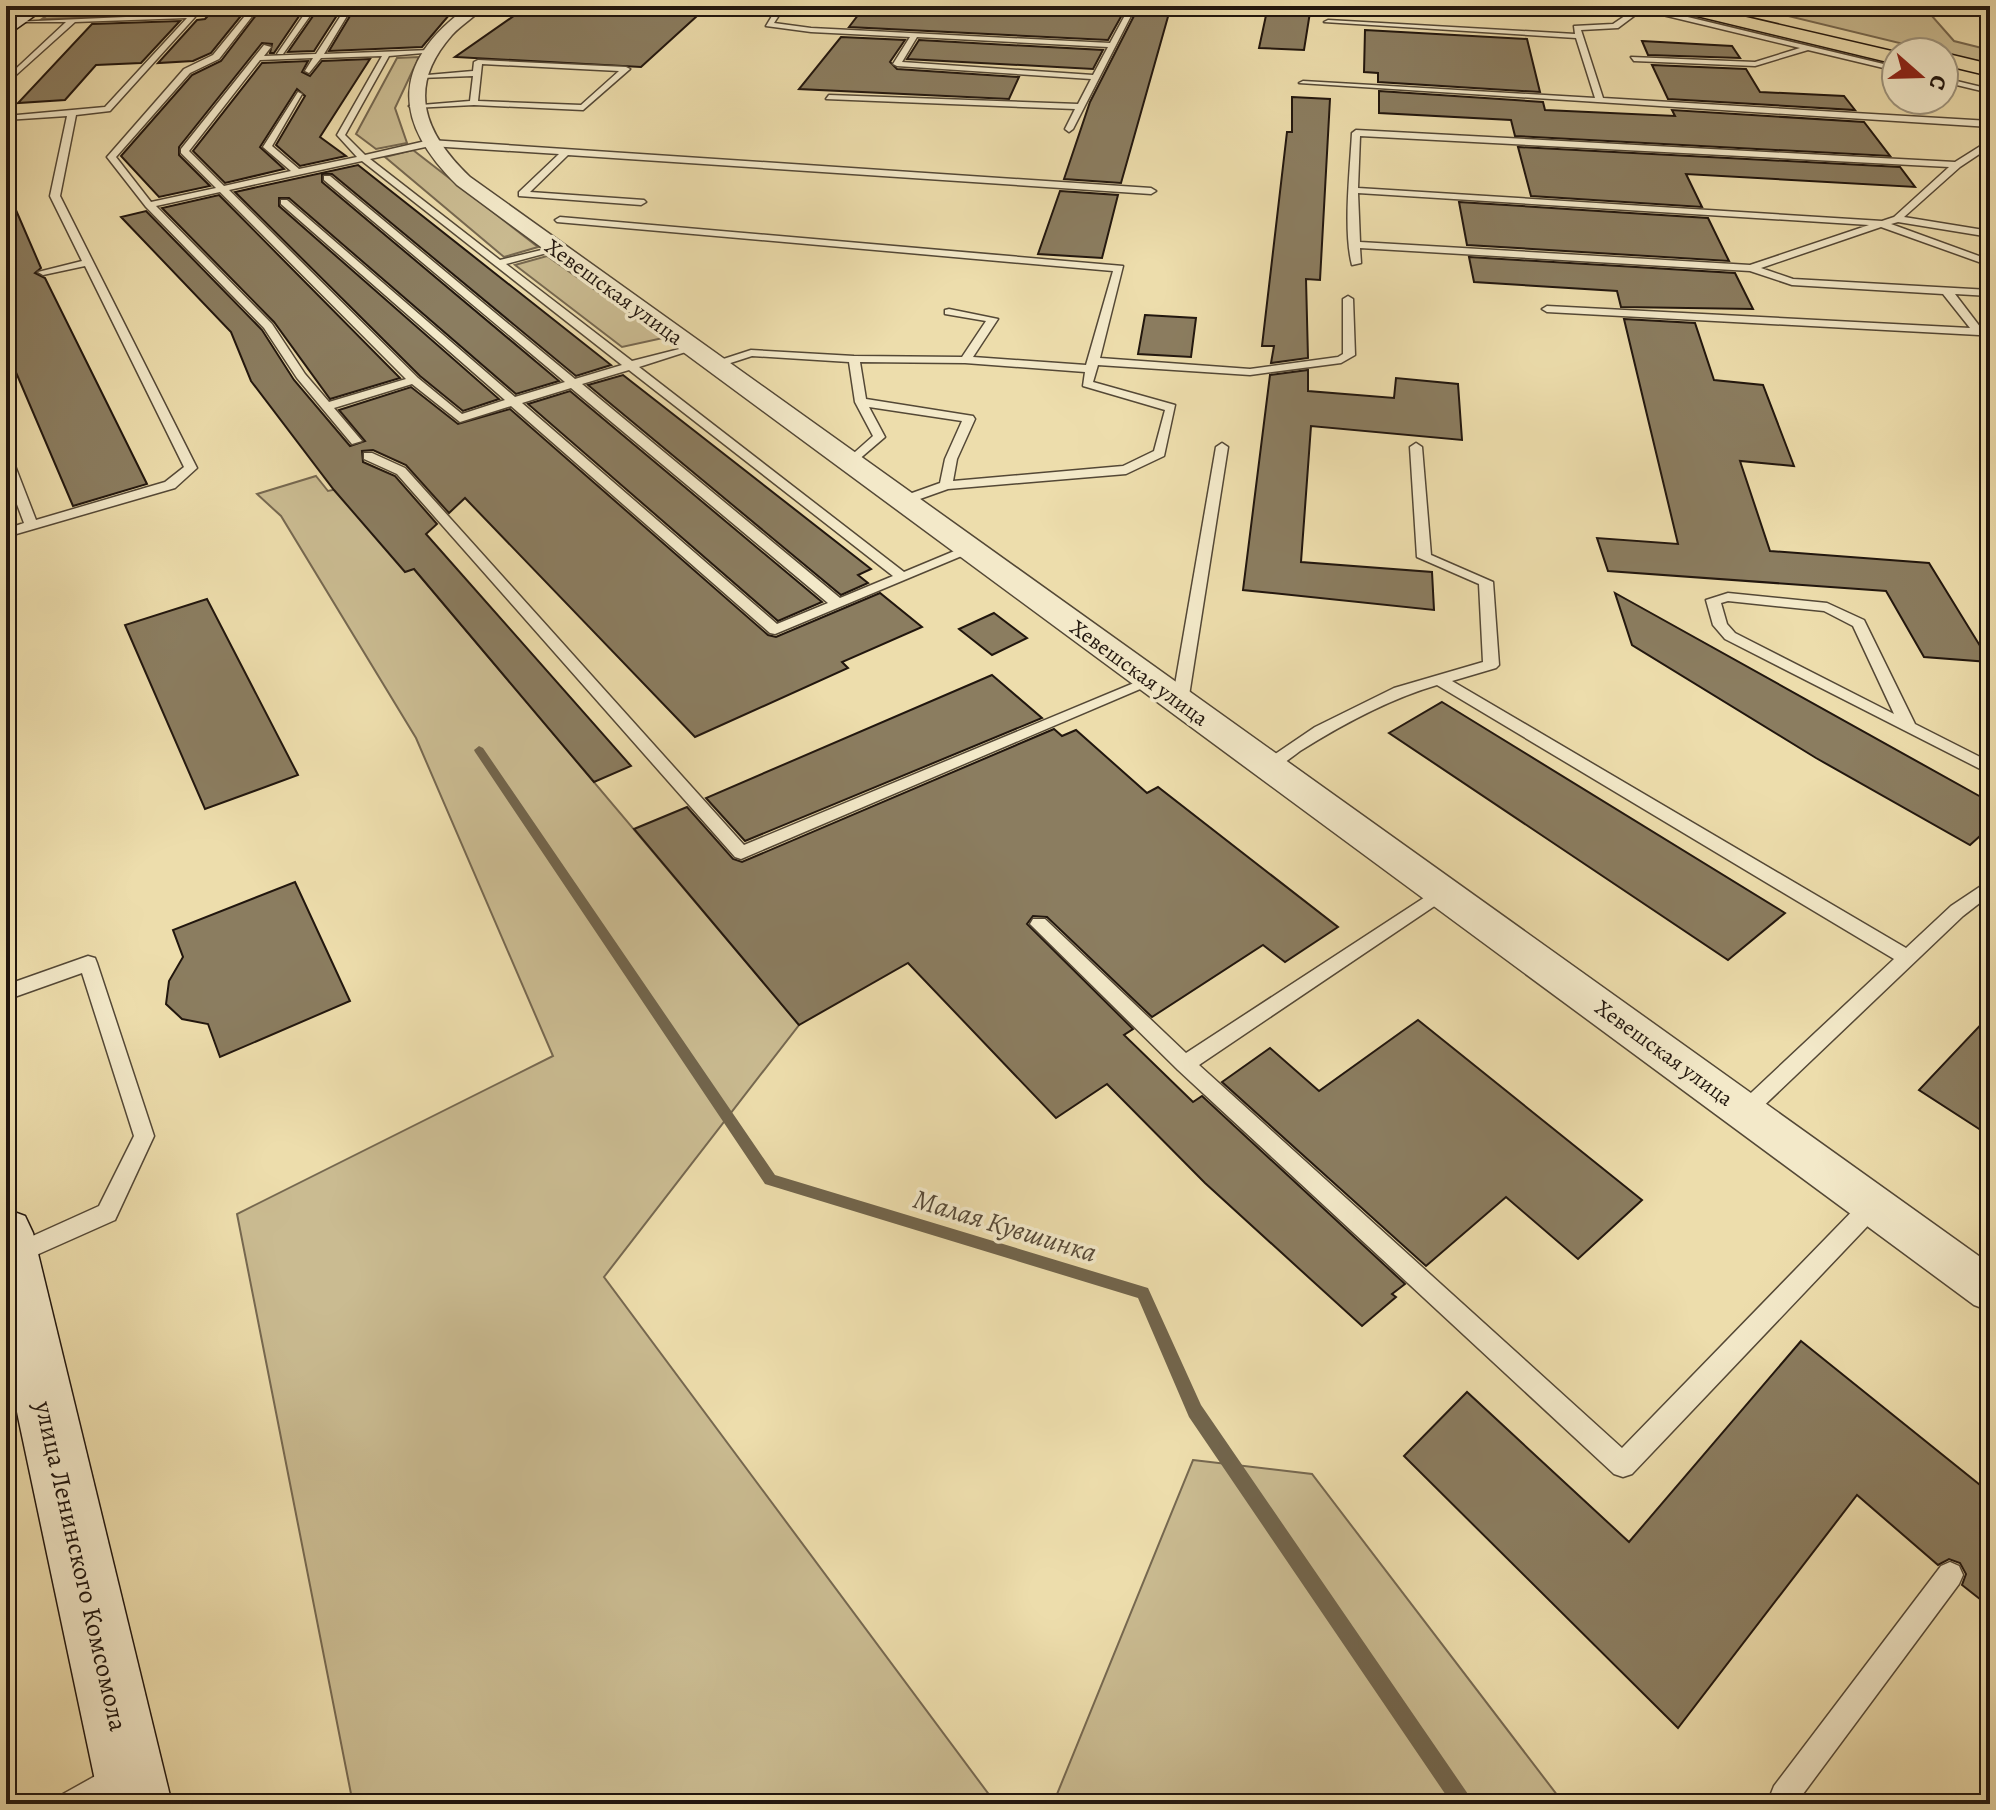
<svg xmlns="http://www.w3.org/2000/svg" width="1996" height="1810" font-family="Alegreya,serif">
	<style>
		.green { fill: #cabb91; stroke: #766850; stroke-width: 2 }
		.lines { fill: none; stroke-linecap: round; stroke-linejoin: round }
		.stream { fill: #72654c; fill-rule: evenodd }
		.building { fill: #8b7d60; stroke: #21160e; stroke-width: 2 }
		.service-casing { stroke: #544836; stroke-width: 3 }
		.minor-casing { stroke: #544836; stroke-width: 3 }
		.secondary-casing { stroke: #21160e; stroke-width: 3 }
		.primary-casing { stroke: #21160e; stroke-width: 3 }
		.service { fill: #f3e9c9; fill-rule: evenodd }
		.minor { fill: #f3e9c9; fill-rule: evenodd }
		.secondary { fill: #f3e9c9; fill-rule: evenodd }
		.primary { fill: #edddac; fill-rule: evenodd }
		.labels { text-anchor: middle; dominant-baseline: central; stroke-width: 7; stroke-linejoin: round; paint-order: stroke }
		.street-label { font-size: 22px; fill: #21160e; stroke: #f3e9c9 }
		.near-street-label { font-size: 26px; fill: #21160e; stroke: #f3e9c9 }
		.near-water-label { font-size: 28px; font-style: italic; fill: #574a38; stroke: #f3e9c9 }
	</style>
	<rect width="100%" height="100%" fill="#edddac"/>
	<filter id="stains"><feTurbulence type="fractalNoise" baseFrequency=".0025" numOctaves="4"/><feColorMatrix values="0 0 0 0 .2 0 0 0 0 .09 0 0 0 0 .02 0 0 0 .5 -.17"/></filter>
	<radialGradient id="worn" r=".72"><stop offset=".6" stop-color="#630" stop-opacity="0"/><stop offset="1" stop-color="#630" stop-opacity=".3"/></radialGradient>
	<!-- green -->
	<g class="green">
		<polygon points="61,6 121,6 108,17 42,19"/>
		<polygon points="1747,6 1990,6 1990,13 1931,15 1954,41 1990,50 1990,65"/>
		<polygon points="419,57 395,108 407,143 376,149 356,134 397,58"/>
		<polygon points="413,150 538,247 504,257 385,157"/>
		<polygon points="547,256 663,338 622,347 515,265"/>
		<polygon points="316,476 328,491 337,489 414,569 799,1025 604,1277 996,1804 353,1804 237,1214 553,1056 416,738 281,516 257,494"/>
		<polygon points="1193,1460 1312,1474 1564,1804 1053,1804"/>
	</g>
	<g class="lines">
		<!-- stream -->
		<polygon class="stream" points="479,746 483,748 775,1175 1148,1288 1201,1405 1470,1797 1473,1804 1452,1804 1189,1417 1138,1298 765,1184 475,752 474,750"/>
	</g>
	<!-- building -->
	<g class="building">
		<polygon points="217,6 249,6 211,53 193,61 158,63 197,20 205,19"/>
		<polygon points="263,6 306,6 274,53 270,53 272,44 262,43 179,147 179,155 210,186 159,197 121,156 192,75 221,61"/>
		<polygon points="320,6 343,6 314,51 288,52"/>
		<polygon points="356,6 427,6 424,11 427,14 450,14 422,47 329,51"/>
		<polygon points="528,6 708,6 641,67 455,57"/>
		<polygon points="865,6 1127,6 1108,40 849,27"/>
		<polygon points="1139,6 1171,6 1121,183 1064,179 1090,102"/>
		<polygon points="1268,6 1311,6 1304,50 1259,48"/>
		<polygon points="180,21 141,63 96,65 65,100 18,103 92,24"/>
		<polygon points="1365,30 1527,39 1540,92 1378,82 1378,73 1364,72"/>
		<polygon points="841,37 905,40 890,62 897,69 1019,77 1009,99 799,89"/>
		<polygon points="919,40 1103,50 1093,69 907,59"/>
		<polygon points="1642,41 1732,46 1740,58 1648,55"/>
		<polygon points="370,59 320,137 346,156 300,166 276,145 305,96 297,89 260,147 284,169 225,183 193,151 262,63 308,61 302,72 310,76 322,61"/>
		<polygon points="1652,65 1746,69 1760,92 1844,96 1855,110 1668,99"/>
		<polygon points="1379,91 1543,102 1545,110 1675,116 1672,110 1864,122 1890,156 1515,136 1511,120 1379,113"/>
		<polygon points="1292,97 1330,99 1320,280 1306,279 1308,358 1271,363 1274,346 1262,346 1287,132 1292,132"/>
		<polygon points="1518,147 1900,167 1915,187 1686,174 1702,207 1531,196"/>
		<polygon points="358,165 611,365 576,376 332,174 322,174 322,182 559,381 516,394 289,198 279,198 279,206 499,399 463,411 420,376 235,192"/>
		<polygon points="6,187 41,268 35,273 45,278 147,484 73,506 6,349"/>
		<polygon points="1060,191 1118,195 1102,258 1038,254"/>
		<polygon points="219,195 400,378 330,399 274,322 162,208"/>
		<polygon points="1459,202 1708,218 1729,261 1467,245"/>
		<polygon points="146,211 262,330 294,380 350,446 365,441 339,410 411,387 458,424 510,409 768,635 776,637 880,593 922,627 842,662 848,668 695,737 465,498 449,513 406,465 373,450 362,451 363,462 395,476 437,524 426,534 631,766 594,782 414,569 405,572 334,490 251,381 231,332 121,217"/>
		<polygon points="1469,257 1735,273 1753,309 1621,307 1617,291 1474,282"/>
		<polygon points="1145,315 1196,318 1191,357 1138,354"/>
		<polygon points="1624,319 1695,323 1714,380 1763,385 1794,466 1740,461 1770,551 1929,563 1990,662 1924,657 1886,591 1608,571 1597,538 1678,544"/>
		<polygon points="1308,370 1308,391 1394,398 1396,378 1458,384 1462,440 1311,426 1301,562 1432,572 1434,610 1243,590 1270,375"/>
		<polygon points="623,375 871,569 858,575 868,583 841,595 588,385"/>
		<polygon points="570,391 822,602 778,621 528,404"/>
		<polygon points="1615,593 1990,802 1990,827 1970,845 1816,758 1632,645"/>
		<polygon points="207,599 298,775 205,809 125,625"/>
		<polygon points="994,613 1027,638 992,655 959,629"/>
		<polygon points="992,675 1042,718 745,841 706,798"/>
		<polygon points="1442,702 1785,913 1728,960 1389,733"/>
		<polygon points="1054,729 1062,736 1076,730 1147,793 1158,787 1338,927 1285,962 1263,945 1152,1017 1047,917 1033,916 1027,924 1133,1029 1124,1035 1193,1102 1202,1096 1405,1284 1392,1294 1396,1297 1362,1326 1205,1183 1107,1084 1056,1118 908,963 799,1025 634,829 687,807 733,859 742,862"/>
		<polygon points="295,882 350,1001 220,1057 208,1024 182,1019 166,1004 169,981 183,957 173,930"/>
		<polygon points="1990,1015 1990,1136 1919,1090"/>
		<polygon points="1418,1020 1642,1200 1578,1259 1506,1197 1426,1266 1222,1082 1270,1048 1319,1091"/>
		<polygon points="1801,1341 1990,1493 1990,1607 1962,1585 1966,1574 1960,1563 1949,1559 1938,1565 1857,1495 1678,1728 1404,1456 1467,1392 1629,1542"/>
	</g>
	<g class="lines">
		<!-- service casing -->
		<g class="service-casing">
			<g id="service">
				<path d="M253,6H260L219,59L190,73L116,157L151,202L216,188L181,153V149L264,45L271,47L264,56L316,54L347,6H353L324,54L431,50L435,52L389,56L345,135L365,155L430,140L1151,188L1156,191L1151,194L568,155L530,192L644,200L646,202L641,205L519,196V192L559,154L430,146L370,159L500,260L558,246V250L506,264L632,361L695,345V349L639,367L904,572L964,547H974L976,550L775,634L770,633L511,406L460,422L412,384L334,408L362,441L352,444L297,378L264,328L146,207L107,157L184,69L213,55ZM382,56L337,135L357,157L299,169L272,146L302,94L298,92L263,147L291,171L224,186L189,151L260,60L313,58L305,71L309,73L321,58ZM362,161L622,365L575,379L330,176H324V180L565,382L515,397L287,200H281V204L505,400L462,414L418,378L229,190ZM220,192L406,379L329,402L305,374L272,324L156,206ZM629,370L893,576L840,598L582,384ZM571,388L828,603L777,624L522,403Z"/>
				<polygon points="310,6 317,6 283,54 277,54"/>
				<path d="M778,6H785L774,23L811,28L1110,43L1130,6H1136L1073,129L1069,132L1065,129L1075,109L826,99L829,95L1078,104L1091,79L897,66L893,64L910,37L811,32L766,26ZM917,37L1108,47L1093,75L902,62Z"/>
				<polygon points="1630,6 1642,6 1896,67 1896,71 1808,50 1755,66 1634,61 1631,57 1755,62 1800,48 1642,10 1618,28 1581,30 1603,98 1990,121 1990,127 1299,83 1303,81 1595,98 1576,38 1324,22 1328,20 1575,34 1574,26 1613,24 1635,9"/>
				<polygon points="429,8 472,8 475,10 427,11"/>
				<polygon points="193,14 195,17 110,111 76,115 60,196 197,468 175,488 6,537 6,529 24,523 6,475 6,454 12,458 36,520 165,482 184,467 85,266 43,275 38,272 82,261 50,196 67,116 6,120 6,116 105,107 187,18 75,22 6,84 6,78 66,22 14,22"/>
				<path d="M478,60L626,67L630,69L583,110L474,105L413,108L409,106L470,101L473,76L420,78L416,76L473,71L474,62ZM482,64L619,71L581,105L478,101Z"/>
				<polygon points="1944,78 1990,89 1990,93 1944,82"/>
				<path d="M1356,130L1955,162L1990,140V147L1960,167L1904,217L1990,231V237L1898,222L1891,224L1990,260V266L1881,227L1761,268L1793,279L1990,290V296L1955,294L1984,332L1979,335L1547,312L1542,309L1547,306L1970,328L1943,294L1792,285L1750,271L1360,248L1361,263L1352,265C1343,231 1350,171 1352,133ZM1360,136L1949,167L1894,217L1882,221L1358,188ZM1358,193L1869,225L1750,265L1360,242Z"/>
				<path d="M560,217L1123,266L1100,358L1250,369L1338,357L1343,354V299L1348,296L1353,299L1355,355L1341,363L1250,375L1098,365L1093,382L1175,405L1164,456L1126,474L948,489L903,505L898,504V498L940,483L945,459L962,421L869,407L885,437L850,467L846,466V460L873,436L855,402L849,362L752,356L715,368L709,365L711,363L751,350L854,356L962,357L986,321L945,314V310L949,309L998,319L973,357L1086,365L1113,271L557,222L555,220ZM860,362L965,363L1085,372L1083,386L1165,410L1154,451L1123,466L953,481L957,459L975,419L973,416L866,399Z"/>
				<polygon points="1222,443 1228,447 1188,702 1180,707 1172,702 1216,447"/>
				<path d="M1416,443L1422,447L1431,555L1493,582L1499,665L1496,668L1452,681L1906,948L1951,906L1990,880V895L1963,916L1751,1118L1744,1121L1737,1118L1734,1112L1737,1106L1894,959L1437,685C1389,699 1343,724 1300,751C1289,759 1275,772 1261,769L1259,765L1315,727L1394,688L1483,662L1479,584L1417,557L1410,447Z"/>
				<polygon points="364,453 372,453 405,468 744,845 1146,678 1156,678 1159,681 741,859 735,857 397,474 364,459"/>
				<path d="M1728,593L1827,603L1864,620L1915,724L1990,762V774L1725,639L1713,625L1706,600ZM1728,601L1824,611L1853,626L1894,714L1735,633L1727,624L1721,603Z"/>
				<polygon points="1442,886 1451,892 1448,897 1199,1065 1622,1448 1865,1198 1873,1195 1881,1198 1884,1205 1881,1212 1632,1474 1623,1477 1614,1474 1178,1070 1030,924 1033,919 1045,919 1186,1053"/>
				<polygon points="88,956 95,958 97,963 154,1136 115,1220 14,1265 6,1262 6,1248 99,1206 134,1136 82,973 6,1000 6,985"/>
				<polygon points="1950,1562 1959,1566 1963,1575 1959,1584 1803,1794 1808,1804 1773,1804 1770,1796 1774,1786 1941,1566"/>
				<path d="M115,1765L125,1769L129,1779C117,1808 85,1804 58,1804L63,1794Z"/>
			</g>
		</g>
		<!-- minor casing -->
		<g class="minor-casing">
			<path id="minor" d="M469,6H485C475,17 462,24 452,35C405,88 425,134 470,177L1990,1264V1311L1974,1305L457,185C392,121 391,62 469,6Z"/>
		</g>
		<!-- secondary casing -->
		<g class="secondary-casing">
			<g id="secondary">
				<polygon points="29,6 48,6 6,36 6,23"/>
				<polygon points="6,1209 25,1216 33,1233 172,1804 100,1804 6,1360"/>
			</g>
		</g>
		<!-- primary casing -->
		<g class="primary-casing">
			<g id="primary">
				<polygon points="1670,6 1699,6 1896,52 1896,64 1672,10"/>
				<polygon points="1944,53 1990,64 1990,76 1944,65"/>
			</g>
		</g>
		<!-- service -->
		<use href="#service" class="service"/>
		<!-- minor -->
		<use href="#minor" class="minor"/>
		<!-- secondary -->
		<use href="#secondary" class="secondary"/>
		<!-- primary -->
		<use href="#primary" class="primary"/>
	</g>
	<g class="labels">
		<!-- street labels -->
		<g class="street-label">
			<text transform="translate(614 292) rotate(36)">Хевешская улица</text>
			<text transform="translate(1139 673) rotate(36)">Хевешская улица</text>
			<text transform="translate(1664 1053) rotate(36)">Хевешская улица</text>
		</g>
		<!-- near-street labels -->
		<g class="near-street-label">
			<text transform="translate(81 1566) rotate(77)">улица Ленинского Комсомола</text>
		</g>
		<!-- near-water labels -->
		<g class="near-water-label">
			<text transform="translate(1005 1226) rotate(17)">Малая Кувшинка</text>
		</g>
	</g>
	<!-- margin -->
	<rect width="1996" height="1810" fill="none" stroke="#edddac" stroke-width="32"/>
	<rect x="8" y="8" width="1980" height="1794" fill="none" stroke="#21160e" stroke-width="4"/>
	<rect x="16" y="16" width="1964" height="1778" fill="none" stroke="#21160e" stroke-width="2"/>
	<!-- north arrow -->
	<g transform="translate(1920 76) rotate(110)"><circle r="38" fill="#f3e9c9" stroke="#9f957e" stroke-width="2"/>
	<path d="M0-6L14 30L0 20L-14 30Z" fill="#8f2418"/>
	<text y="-12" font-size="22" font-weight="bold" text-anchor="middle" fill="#21160e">С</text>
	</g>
	<rect width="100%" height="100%" filter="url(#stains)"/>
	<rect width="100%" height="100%" fill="url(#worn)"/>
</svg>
